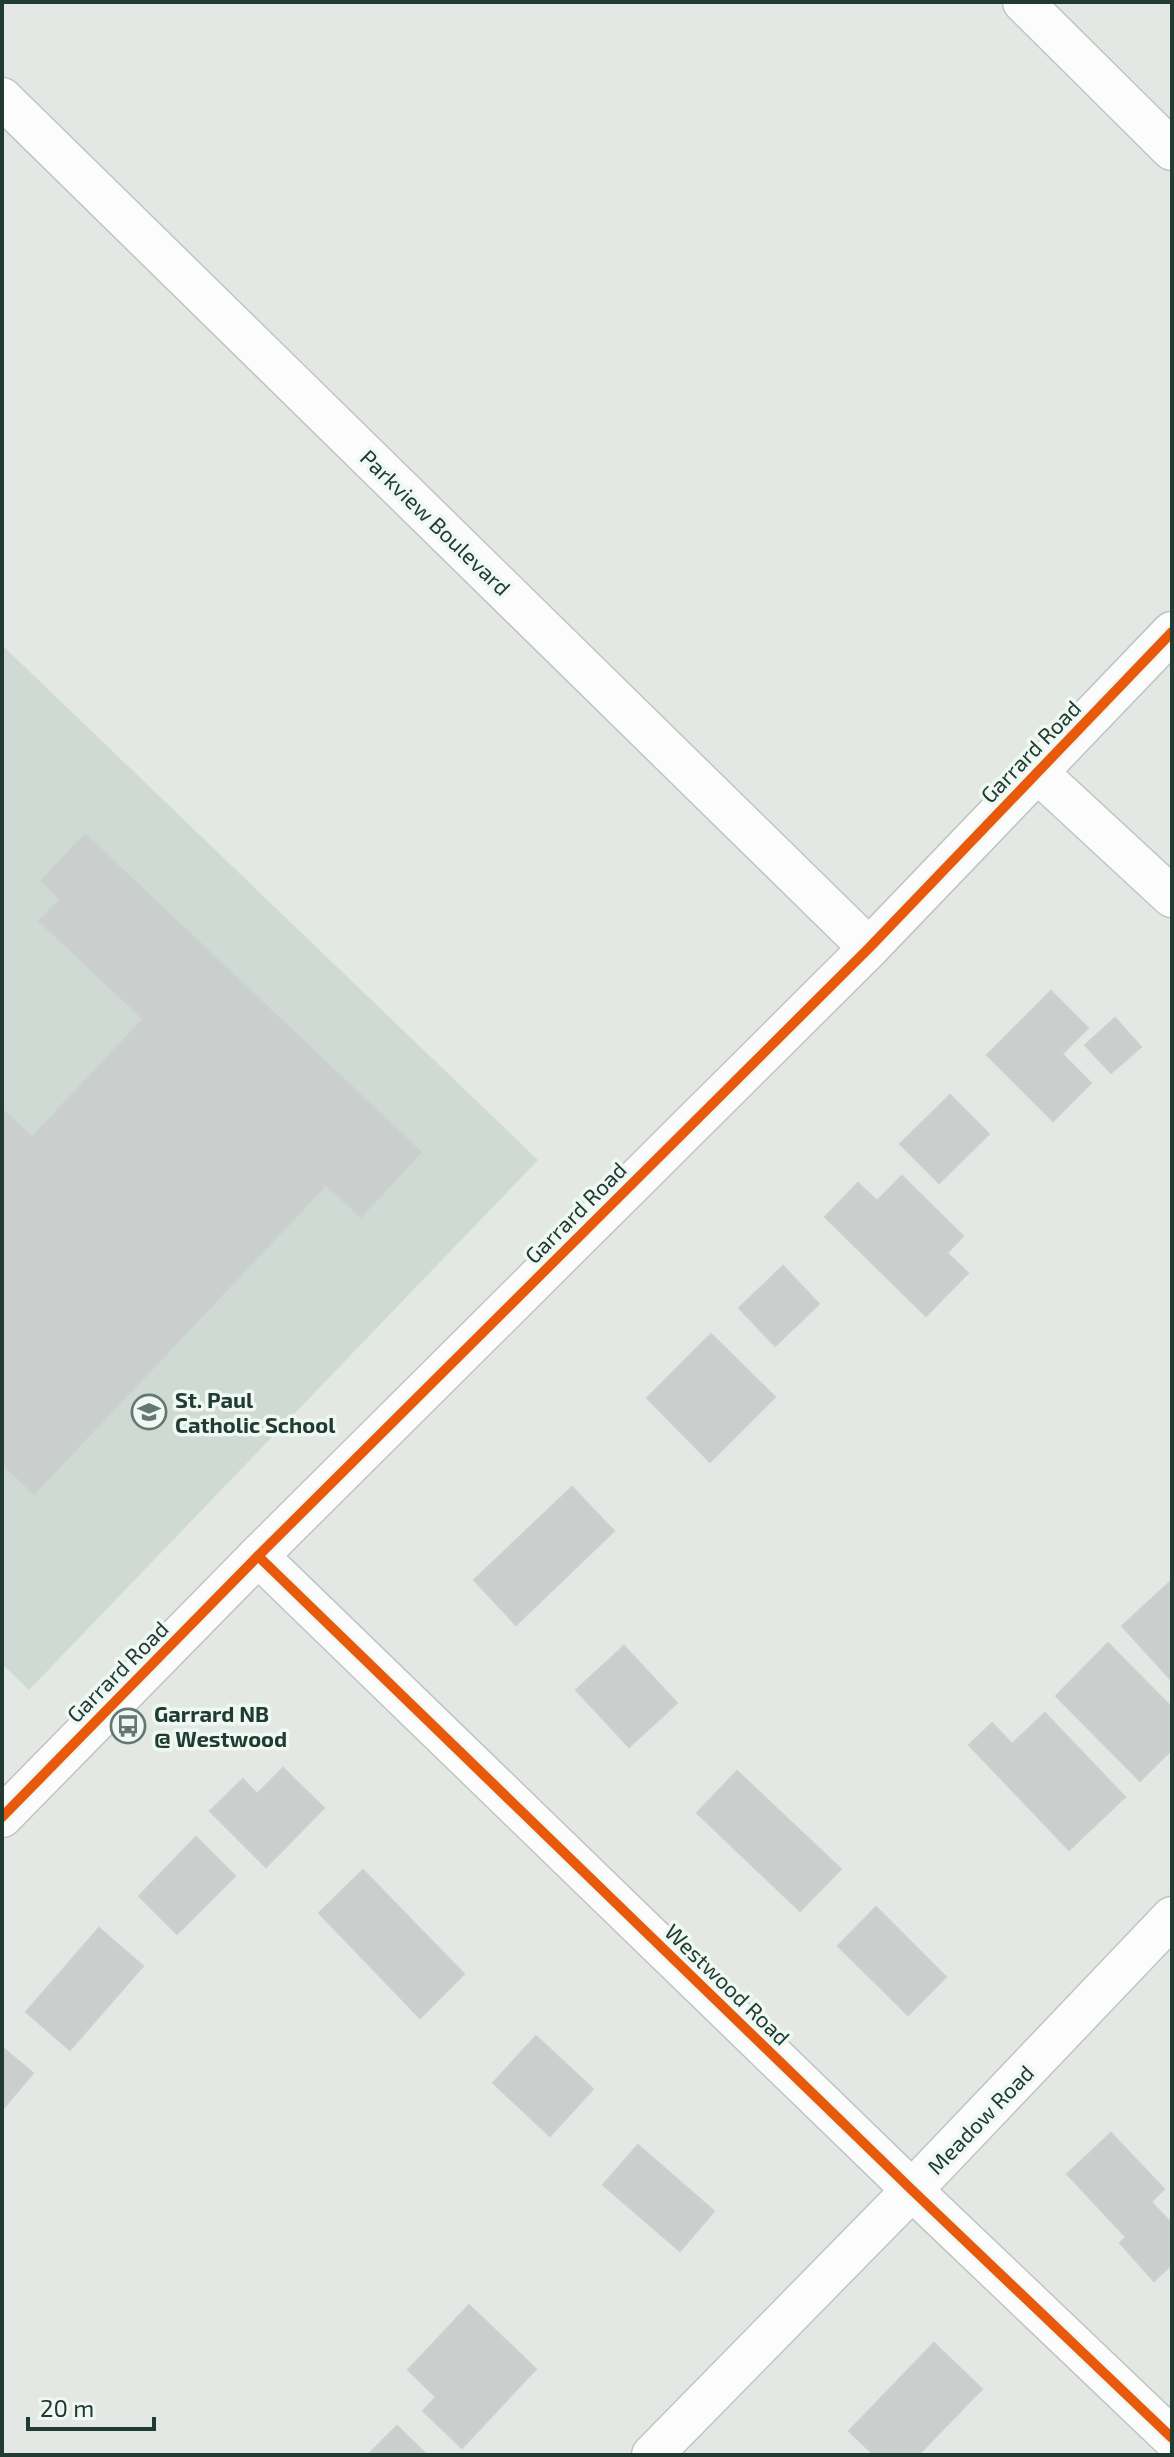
<svg xmlns="http://www.w3.org/2000/svg" width="1174" height="2457" font-family="'Exo 2',sans-serif">
	<style>
		.built { fill: #d0dad5 }
		.building { fill: #cacfcd; stroke: #cbd1ce; stroke-width: 2 }
		.lines { fill: none; stroke-linecap: round; stroke-linejoin: round }
		.minor-casing { stroke: #c0c5c2; stroke-width: 43 }
		.minor { stroke: #fbfcfb; stroke-width: 40 }
		.cycleway-casing { stroke: #f0f8f3; stroke-width: 15 }
		.cycleway { stroke: #e8590c; stroke-width: 10 }
		.labels { text-anchor: middle; dominant-baseline: central; stroke-width: 7; stroke-linejoin: round; paint-order: stroke }
		.street-label { font-size: 22px; fill: #203c32; stroke: #f0f8f3 }
		.poi-label { font-size: 22px; font-weight: bold; fill: #203c32; stroke: #f0f8f3; text-anchor: start }
	</style>
	<rect width="100%" height="100%" fill="#e3e8e5"/>
	<!-- built -->
	<polygon class="built" points="2,645 538,1160 29,1690 2,1664"/>
	<!-- building -->
	<g class="building">
		<polygon points="85,834 421,1152 361,1217 326,1185 34,1494 2,1464 2,1109 32,1137 143,1019 39,921 60,899 41,881"/>
		<polygon points="1051,991 1088,1028 1062,1054 1091,1083 1053,1121 987,1055"/>
		<polygon points="1115,1018 1141,1047 1111,1073 1085,1045"/>
		<polygon points="950,1095 989,1134 939,1183 900,1144"/>
		<polygon points="902,1176 963,1236 947,1253 968,1273 926,1316 825,1217 858,1183 877,1201"/>
		<polygon points="783,1266 819,1304 775,1346 739,1308"/>
		<polygon points="711,1334 775,1397 710,1462 647,1398"/>
		<polygon points="572,1487 614,1531 516,1625 474,1580"/>
		<polygon points="1172,1580 1172,1681 1122,1626"/>
		<polygon points="1108,1643 1172,1708 1172,1749 1140,1781 1056,1696"/>
		<polygon points="624,1646 677,1703 629,1747 576,1690"/>
		<polygon points="1045,1713 1125,1797 1069,1850 969,1745 992,1723 1012,1744"/>
		<polygon points="283,1768 324,1808 266,1867 210,1811 243,1779 257,1794"/>
		<polygon points="737,1771 841,1869 800,1911 697,1813"/>
		<polygon points="196,1837 235,1876 177,1934 139,1896"/>
		<polygon points="363,1870 464,1974 420,2018 319,1913"/>
		<polygon points="876,1907 946,1977 908,2015 838,1946"/>
		<polygon points="99,1928 143,1966 70,2050 26,2012"/>
		<polygon points="536,2036 593,2089 550,2136 493,2083"/>
		<polygon points="2,2047 33,2073 2,2110"/>
		<polygon points="1111,2133 1164,2189 1151,2202 1172,2224 1172,2264 1154,2281 1120,2243 1126,2237 1067,2174"/>
		<polygon points="638,2145 714,2211 680,2251 603,2185"/>
		<polygon points="469,2305 536,2369 462,2448 423,2411 436,2397 408,2370"/>
		<polygon points="934,2343 982,2389 918,2455 874,2455 849,2431"/>
		<polygon points="397,2426 427,2455 368,2455"/>
	</g>
	<g class="lines">
		<!-- minor casing -->
		<g class="minor-casing">
			<g id="minor">
				<polyline points="1023,2 1172,150"/>
				<polyline points="2,98 869,948"/>
				<polyline points="1037,772 1172,897"/>
				<polyline points="258,1556 912,2190 1172,2438"/>
				<polyline points="2,1817 258,1556 869,948 1172,632"/>
				<polyline points="652,2455 912,2190 1172,1917"/>
			</g>
		</g>
		<!-- minor -->
		<use href="#minor" class="minor"/>
		<!-- cycleway casing -->
		<g class="cycleway-casing">
			<g id="cycleway">
				<polyline points="258,1556 912,2190 1172,2438"/>
				<polyline points="2,1817 258,1556 869,948 1172,632"/>
			</g>
		</g>
		<!-- cycleway -->
		<use href="#cycleway" class="cycleway"/>
	</g>
	<!-- icons -->
	<defs>
		<g id="school-ring" transform="scale(1.8)"><circle r="9.5" fill="#f0f8f3" stroke="#647871" stroke-width="1.5"/><path d="M0-5L7-2L0 1L-7-2ZM-4 1L0 2.5L4 1V4Q0 6-4 4Z" fill="#647871"/></g>
		<g id="bus-ring" transform="scale(1.8)"><circle r="9.5" fill="#f0f8f3" stroke="#647871" stroke-width="1.5"/><path d="M-5-6H5V4H4V6H2V4H-2V6H-4V4H-5ZM-3.5-4V0h7V-4ZM-3.5 1.2v1.5H-2V1.2ZM2 1.2v1.5H3.5V1.2Z" fill="#647871"/></g>
	</defs>
	<g fill-rule="evenodd">
		<use href="#school-ring" x="149" y="1412"/>
		<use href="#bus-ring" x="128" y="1726"/>
	</g>
	<g class="labels">
		<!-- street labels -->
		<g class="street-label">
			<text transform="translate(436 522) rotate(44)">Parkview Boulevard</text>
			<text transform="translate(1030 751) rotate(-46)">Garrard Road</text>
			<text transform="translate(575 1212) rotate(-45)">Garrard Road</text>
			<text transform="translate(117 1671) rotate(-45)">Garrard Road</text>
			<text transform="translate(728 1984) rotate(44)">Westwood Road</text>
			<text transform="translate(980 2119) rotate(-46)">Meadow Road</text>
		</g>
		<!-- poi labels -->
		<g class="poi-label">
			<text x="175" y="1399">St. Paul<tspan x="175" dy="25">Catholic School</tspan></text>
			<text x="154" y="1713">Garrard NB<tspan x="154" dy="25">@ Westwood</tspan></text>
		</g>
	</g>
	<!-- border -->
	<rect width="1174" height="2457" fill="none" stroke="#203c32" stroke-width="8"/>
	<!-- scale -->
	<path d="M28 2417v12h126v-12" fill="none" stroke="#203c32" stroke-width="4"/>
	<text x="40" y="2417" font-size="24" fill="#203c32" stroke="#f0f8f3" stroke-width="6" paint-order="stroke">20 m</text>
</svg>
